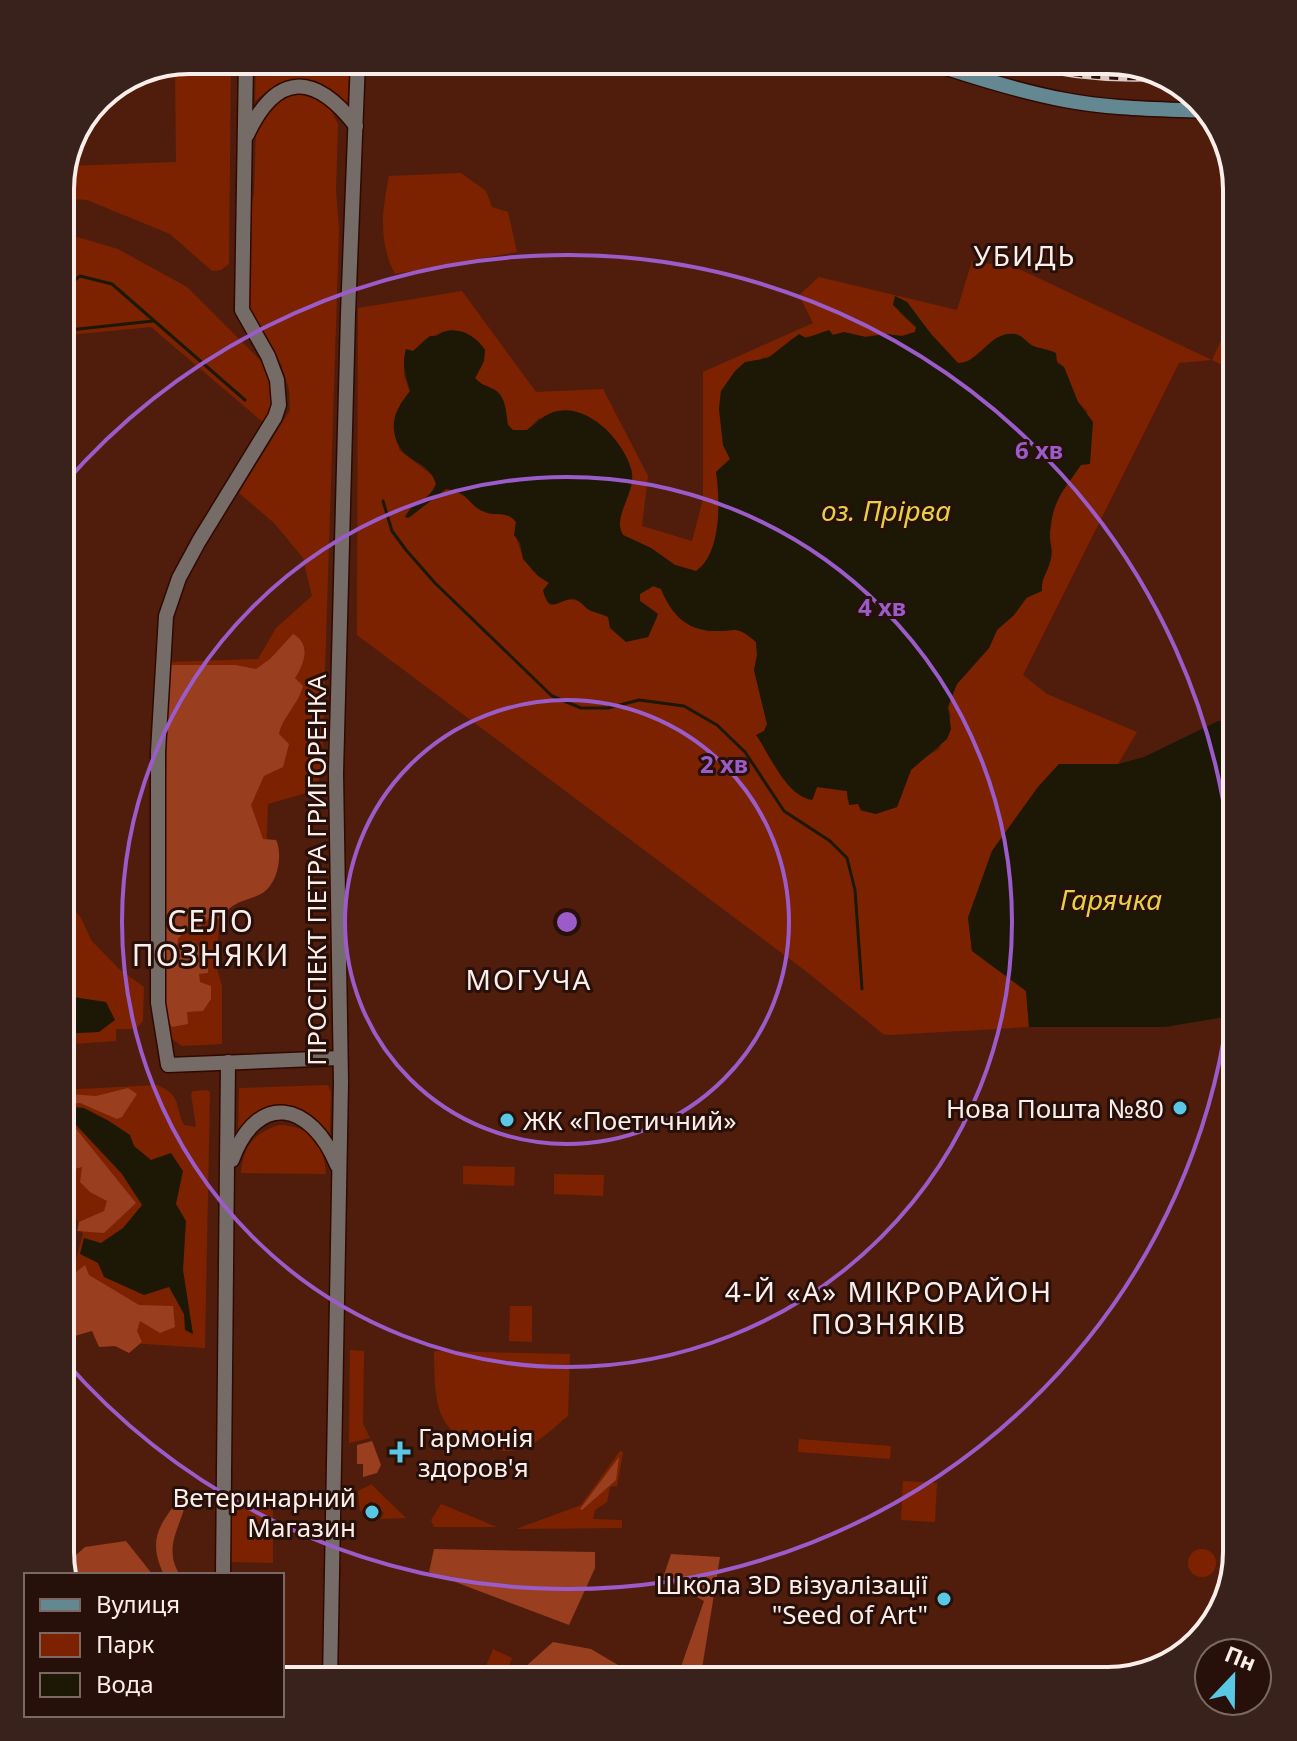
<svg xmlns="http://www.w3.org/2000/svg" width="1297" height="1741" font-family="'Noto Sans',sans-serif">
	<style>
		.green { fill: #7c2200; fill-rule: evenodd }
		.forest { fill: #993e1f }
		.water { fill: #1c1805 }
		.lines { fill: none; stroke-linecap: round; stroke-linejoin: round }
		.stream { stroke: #1c1805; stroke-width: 3 }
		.secondary-casing { stroke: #2f0901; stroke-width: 17 }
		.primary-casing { stroke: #2f0901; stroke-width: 17 }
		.secondary { stroke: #766c67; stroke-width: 14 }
		.primary { stroke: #638891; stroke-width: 14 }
		.rail-casing { stroke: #decac4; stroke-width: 6 }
		.rail { stroke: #271009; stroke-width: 3; stroke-dasharray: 9; stroke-linecap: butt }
		.ring { fill: none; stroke: #9b5cca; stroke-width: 4 }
		.poi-dot { fill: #5ac8e5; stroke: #271009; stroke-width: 3 }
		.labels { text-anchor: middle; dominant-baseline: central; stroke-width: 6; stroke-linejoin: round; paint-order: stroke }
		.street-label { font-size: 26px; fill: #fbede9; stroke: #271009 }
		.poi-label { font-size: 26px; fill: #fbede9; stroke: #271009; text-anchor: end }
		.neighbourhood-label { font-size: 28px; letter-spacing: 2px; fill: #fbede9; stroke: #271009 }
		.water-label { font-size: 28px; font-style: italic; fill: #e9cf44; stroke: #271009 }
		.quarter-label { font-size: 30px; letter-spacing: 2px; fill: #fbede9; stroke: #271009 }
		.rim { fill: none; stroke: #fbede9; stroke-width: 4 }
		.centre { fill: #9b5cca; stroke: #271009; stroke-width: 4 }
		.ring-label { font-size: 24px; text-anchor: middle; font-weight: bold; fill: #9b5cca; stroke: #271009; stroke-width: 6; stroke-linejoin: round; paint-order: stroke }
	</style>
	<rect width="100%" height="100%" fill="#501d0d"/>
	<!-- green -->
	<g class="green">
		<polygon points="189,60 231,60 229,264 221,270 212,271 170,234 87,200 60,198 60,180 67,166 176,162 175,65"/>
		<path d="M256,60H350L347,108C340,101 332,91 324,86C301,73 271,85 255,101Z"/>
		<polygon points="1022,60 1116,60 1155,72 1093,72"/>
		<polygon points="290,95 304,95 320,101 331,110 338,124 336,190 339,230 322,764 317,790 268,804 266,860 229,909 219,926 216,965 222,986 222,1044 182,1046 169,1037 162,1009 162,891 168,662 258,659 276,628 312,596 303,558 274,523 239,493 290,410 289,389 281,364 247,305 250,211 254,194 256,128 272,102"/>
		<path d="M461,173L486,191L492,207L508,212L517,252L395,274C378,241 382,211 389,176Z"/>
		<polygon points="60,232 118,249 187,287 264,364 273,392 273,413 265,424 151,327 60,336"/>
		<path d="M972,261L1017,268L1212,360L1237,306V372L1212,360L1179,363L1023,675L1047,694L1137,732L1118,764H1059L1038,787L992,851L968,917L972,951L1026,991L1029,1027L890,1035L883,1034L807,972L357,635L358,308L462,291L536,392L603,389L648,476L642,526L692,541L703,499V372L813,323L799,295L819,277L957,310ZM895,296L907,302L931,334L958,363L968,362L996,338L1021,336L1033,346L1044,349L1064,367L1078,402L1087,411L1090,463L1081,465L1054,504L1049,540L1052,550L1041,580L1014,615L997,630L989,648L957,684L951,695L948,707L951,716L939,749L919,761L911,770L897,807L876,814L861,811L858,804L847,799V791L817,787L813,799C787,797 770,755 757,735L764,731L767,725L754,670L757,655L756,642C735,624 737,632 714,631C685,630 671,613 661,589L654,586L640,594V601L656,612L657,618L648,637L626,641L608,617L592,611L579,601L567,599L546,586L549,583C545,578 538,576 533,571C524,561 512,536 516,522C507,510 498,517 485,512C468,506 471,493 446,489L409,518V509L428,497L436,484L433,476L399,450L400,404L410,392L404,376L406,350L413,351C418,347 422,341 427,338C449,329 470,327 485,350L482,366L475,378C481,385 485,385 493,389C506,395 506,412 507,425L513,430H527L539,418L597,422C611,436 630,453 632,474C635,494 612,518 623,535L651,548L675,565L696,571C721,555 722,498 716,472L730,459L723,445L719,409L721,391L762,358L771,356L793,338L849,333L860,337L886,334L902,336L915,332L916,328L900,313Z"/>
		<polygon points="60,892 81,918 91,940 119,969 144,987 143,1021 136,1029 116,1029 116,1041 60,1045"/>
		<path d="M157,1085C182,1096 174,1104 184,1125L196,1127L191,1094L193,1091L207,1090L210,1092L205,1348L101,1341L72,1273L83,1234L60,1181V1090Z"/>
		<path d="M328,1085L331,1092L330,1134C304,1101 265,1098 238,1131L239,1088Z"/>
		<path d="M279,1125C311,1126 324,1143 326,1174L241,1173C243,1146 254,1133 279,1125Z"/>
		<polygon points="463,1166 515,1167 514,1186 463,1184"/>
		<polygon points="554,1174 604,1175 603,1196 554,1194"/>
		<polygon points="510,1306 532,1306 532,1342 509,1341"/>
		<polygon points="350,1350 364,1351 363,1424 370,1438 349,1443"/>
		<path d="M434,1351L570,1354L568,1416C554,1427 539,1443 523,1448C508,1454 495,1450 481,1446C432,1433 435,1393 434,1351Z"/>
		<polygon points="799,1439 891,1446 890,1459 798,1452"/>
		<polygon points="620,1451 623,1452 617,1486 610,1487 607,1502 595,1510 593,1519 622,1520 622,1528 516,1529 581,1505"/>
		<polygon points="903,1481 937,1483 935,1522 901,1520"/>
		<polygon points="372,1484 372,1485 406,1518 380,1519 384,1513 371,1501 360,1512 358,1491"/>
		<polygon points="441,1504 497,1527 434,1527 431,1520"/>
		<polygon points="232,1506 273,1507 273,1563 231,1562"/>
		<circle cx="1202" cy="1563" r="14"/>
		<polygon points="493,1649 512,1658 503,1681 480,1681"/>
	</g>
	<!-- forest -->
	<g class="forest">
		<path d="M293,634C311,644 305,663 295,678L303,686C298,705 283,716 279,734L289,744L283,767L264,776L251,805L263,839L276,840C283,854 278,882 264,892C254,899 239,900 230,908C224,914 224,917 216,920L212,915L197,930H186L178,939L177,950L183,949L193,941L208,955V973L199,974L200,982L211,986V999L203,1011L187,1012L188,1024L172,1027L162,1009L168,665H235L256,669L270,659Z"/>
		<polygon points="128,1088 137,1094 122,1117 117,1119 80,1103 60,1105 60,1096 69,1094 96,1096"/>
		<polygon points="60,1109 136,1203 104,1233 77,1231 79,1222 104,1211 107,1201 90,1192 80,1182 82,1167 67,1171 63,1155 68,1140 60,1136"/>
		<polygon points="85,1265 89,1275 139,1305 173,1306 175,1327 160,1333 140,1321 137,1331 142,1342 129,1353 115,1346 99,1347 92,1331 71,1337 60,1351 60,1306 70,1303 76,1272"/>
		<polygon points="372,1441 381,1465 377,1473 363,1477 363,1464 357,1464 357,1445"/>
		<polygon points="619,1457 616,1480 582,1510 580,1509"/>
		<path d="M185,1487C192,1517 158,1541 180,1575H164C146,1537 161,1524 183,1493Z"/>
		<polygon points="126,1541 153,1575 66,1575 64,1566 85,1547"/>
		<polygon points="434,1549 595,1552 595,1568 569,1625 429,1572"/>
		<polygon points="671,1554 720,1557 700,1681 676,1681 704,1601 663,1578"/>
		<polygon points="553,1642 591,1649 645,1681 528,1681 515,1676"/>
	</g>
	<!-- water -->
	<g class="water">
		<path d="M895,296L907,302L931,334L958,363C980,363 990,330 1015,334C1022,335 1025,341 1031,345C1039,349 1049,349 1056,353L1057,363L1064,367L1078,402L1093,422L1090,464L1081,465C1064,489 1053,500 1050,531C1049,542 1054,552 1050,562C1047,574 1041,578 1042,591L1026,598L1014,615L997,630L989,648L957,684L948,707L951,729L947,739L911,770L897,807L876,814L861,810L858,804L849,805L847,791L817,787L812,800C786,796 770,755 756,735L764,731L767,724L754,670L757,655L756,642C735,624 737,632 714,631C685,630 671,613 661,589L653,586L640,594V601L658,614L648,637L626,642L610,628L608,617C601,613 595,613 589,610C583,606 579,599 573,599C560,598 549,617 543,590L549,583L538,576L523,559L520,543L514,535L516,522C506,510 498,517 485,512C468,506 471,493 446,489L408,518L405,517C412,502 431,500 436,484C428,457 399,465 394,431C392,415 400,404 410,391C406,375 401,367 406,349L413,351L430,336C443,336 431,337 443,332C459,326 476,336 485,350L484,361L475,378C481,385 485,385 493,389C506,395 506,412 508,425L513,430H527C538,422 545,413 558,411C590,405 623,441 631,469C638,491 611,516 623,535L651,548L675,565L696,571C722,554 720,499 716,472L730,459L723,445L719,409L721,391L735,371L745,362L768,358L799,334L806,338L829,330L833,335L844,332L866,337L886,334L902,336L915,332L916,327L893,305Z"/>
		<polygon points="1218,721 1237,721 1237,1015 1165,1027 1029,1027 1026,991 972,951 968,918 992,851 1038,787 1059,764 1118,764 1144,757"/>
		<polygon points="60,995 106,1002 115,1020 99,1032 60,1034"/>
		<polygon points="63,1106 84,1108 109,1121 130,1135 134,1146 151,1160 171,1153 183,1171 176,1204 186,1221 183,1270 193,1334 185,1330 184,1314 169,1287 144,1295 104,1277 98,1263 80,1254 84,1238 101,1243 123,1228 142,1205 122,1174 77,1126"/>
	</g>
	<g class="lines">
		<!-- stream -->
		<g class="stream">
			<polyline points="60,291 80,276 112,284 245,400"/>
			<polyline points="60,331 153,321"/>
			<polyline points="383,501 392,531 406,550 435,583 552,696 581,708 608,708 639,700 684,706 717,725 745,752 784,811 830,841 847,858 855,890 862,989"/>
		</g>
		<!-- secondary casing -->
		<g class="secondary-casing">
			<g id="secondary">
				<polyline points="246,60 242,310 268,356 277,380 279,405 275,417 199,541 179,578 166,616 158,752 158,1003 168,1065 340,1058"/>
				<path d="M247,135C277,71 315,73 356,126"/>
				<path d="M232,1160C258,1090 311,1102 337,1165"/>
				<polyline points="223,1575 228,1062"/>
				<polyline points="330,1681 341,1082 336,773 348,314 358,60"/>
			</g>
		</g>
		<!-- primary casing -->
		<g class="primary-casing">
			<path id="primary" d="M923,60C970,76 1017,91 1065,100C1111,109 1159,109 1206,111"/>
		</g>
		<!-- secondary -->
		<use href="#secondary" class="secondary"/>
		<!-- primary -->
		<use href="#primary" class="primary"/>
		<!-- rail casing -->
		<g class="rail-casing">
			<path id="rail" d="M1003,60C1059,76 1114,82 1173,77"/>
		</g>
		<!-- rail -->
		<use href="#rail" class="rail"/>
	</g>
	<!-- distance rings -->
	<g class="ring">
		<circle cx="567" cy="922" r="222"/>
		<circle cx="567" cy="922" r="445"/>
		<path d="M64 484A667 667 0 1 1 64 1360"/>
	</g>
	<!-- markers -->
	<g class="poi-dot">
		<circle cx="1180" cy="1108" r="8"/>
		<circle cx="507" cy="1120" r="8"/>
		<path d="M396 1440h8v8h8v8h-8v8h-8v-8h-8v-8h8z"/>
		<circle cx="372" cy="1512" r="8"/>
		<circle cx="944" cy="1599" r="8"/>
	</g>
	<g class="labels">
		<!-- street labels -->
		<g class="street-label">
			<text transform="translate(316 870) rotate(-90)">ПРОСПЕКТ ПЕТРА ГРИГОРЕНКА</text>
		</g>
		<!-- poi labels -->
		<g class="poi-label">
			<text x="1164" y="1108">Нова Пошта №80</text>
			<text x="523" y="1120" text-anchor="start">ЖК «Поетичний»</text>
			<text x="418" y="1437" text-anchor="start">Гармонія<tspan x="418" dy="30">здоров'я</tspan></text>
			<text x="356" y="1497">Ветеринарний<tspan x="356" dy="30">Магазин</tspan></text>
			<text x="928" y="1584">Школа 3D візуалізації<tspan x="928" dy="30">"Seed of Art"</tspan></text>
		</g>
		<!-- neighbourhood labels -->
		<g class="neighbourhood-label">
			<text x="1025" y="255">УБИДЬ</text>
			<text x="529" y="979">МОГУЧА</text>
			<text x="889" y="1291">4-Й «А» МІКРОРАЙОН<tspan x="889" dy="32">ПОЗНЯКІВ</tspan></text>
		</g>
		<!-- water labels -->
		<g class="water-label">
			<text x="886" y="510">оз. Прірва</text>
			<text x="1111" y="899">Гарячка</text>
		</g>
		<!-- quarter labels -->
		<g class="quarter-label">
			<text x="211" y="920">СЕЛО<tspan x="211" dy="34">ПОЗНЯКИ</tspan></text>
		</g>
	</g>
	<!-- crop -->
	<path d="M0 0H1297V1741H0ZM189 74H1108A115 115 0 0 1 1223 189V1552A115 115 0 0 1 1108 1667H189A115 115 0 0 1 74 1552V189A115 115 0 0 1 189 74Z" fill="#38221b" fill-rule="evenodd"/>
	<path class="rim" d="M189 74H1108A115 115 0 0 1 1223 189V1552A115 115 0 0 1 1108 1667H189A115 115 0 0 1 74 1552V189A115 115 0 0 1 189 74Z"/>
	<circle cx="567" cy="922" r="12" class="centre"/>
	<g class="ring-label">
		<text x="1039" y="459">6 хв</text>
		<text x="882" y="616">4 хв</text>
		<text x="724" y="773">2 хв</text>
	</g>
	<!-- legend -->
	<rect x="24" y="1573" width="260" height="144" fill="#271009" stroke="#7c6863" stroke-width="2"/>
	<rect x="40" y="1599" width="40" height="12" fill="#638891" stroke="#7c6863" stroke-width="2"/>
	<text x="96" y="1613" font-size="24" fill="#fbede9">Вулиця</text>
	<rect x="40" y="1633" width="40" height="24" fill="#7c2200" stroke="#7c6863" stroke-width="2"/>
	<text x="96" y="1653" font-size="24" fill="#fbede9">Парк</text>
	<rect x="40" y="1673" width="40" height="24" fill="#1c1805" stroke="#7c6863" stroke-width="2"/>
	<text x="96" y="1693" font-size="24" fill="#fbede9">Вода</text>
	<!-- north arrow -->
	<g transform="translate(1233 1677) rotate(22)"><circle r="38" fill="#271009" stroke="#7c6863" stroke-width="2"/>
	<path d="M0-6L14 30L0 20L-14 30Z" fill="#5ac8e5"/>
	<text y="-12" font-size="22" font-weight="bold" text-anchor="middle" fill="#fbede9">Пн</text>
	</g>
</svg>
